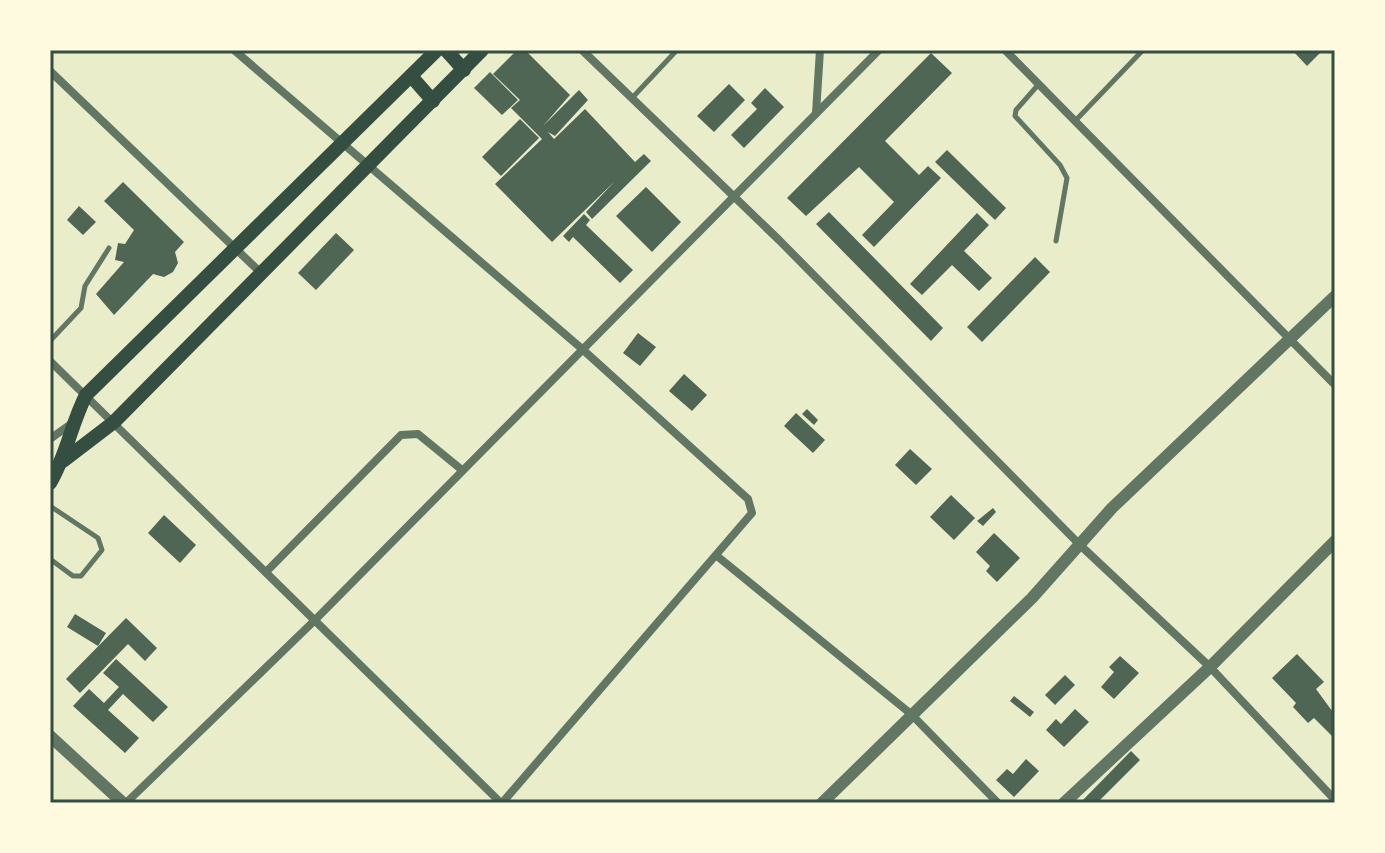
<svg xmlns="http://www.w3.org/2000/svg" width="1385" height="853" font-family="'Source Sans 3',sans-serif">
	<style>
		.building { fill: #4f6655 }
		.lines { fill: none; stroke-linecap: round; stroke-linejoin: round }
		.service { stroke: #617663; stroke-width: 5 }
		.minor { stroke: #617663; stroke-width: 8 }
		.tertiary { stroke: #617663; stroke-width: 12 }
		.primary { stroke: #344e41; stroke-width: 14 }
		.neatline { fill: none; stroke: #344e41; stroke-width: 3 }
	</style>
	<rect width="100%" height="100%" fill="#e9edc9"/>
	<!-- building -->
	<g class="building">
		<polygon points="517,50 525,50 570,95 543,126 579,90 588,100 555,136 548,132 554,139 585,109 635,162 644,154 651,161 592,219 586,212 614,182 552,242 495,184 542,139 511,108 520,100 493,74"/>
		<polygon points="1292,50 1323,50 1307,66"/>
		<polygon points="931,53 952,73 885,141 919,175 928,166 941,178 874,247 862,235 894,202 859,167 806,216 787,198"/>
		<polygon points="490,72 518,100 502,115 474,88"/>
		<polygon points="729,84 745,100 714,132 697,116"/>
		<polygon points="765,88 784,107 744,148 731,135 757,109 751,103"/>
		<polygon points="520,119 539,138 501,176 482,157"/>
		<polygon points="947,150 1006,208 995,220 935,162"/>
		<polygon points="123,182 184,242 175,252 178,263 173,272 164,277 153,274 114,315 96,294 124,262 115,260 118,243 125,244 134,230 104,201"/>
		<polygon points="646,187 681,222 652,252 616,216"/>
		<polygon points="79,206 96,222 83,235 67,220"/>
		<polygon points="829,212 943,328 931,341 816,224"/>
		<polygon points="977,213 989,225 964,251 992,278 979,291 952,265 922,295 910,284"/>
		<polygon points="584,214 590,220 586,225 633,270 620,283 573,237 569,242 563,236"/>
		<polygon points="336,233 354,250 316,290 298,273"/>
		<polygon points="1035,257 1050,272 982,342 967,327"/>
		<polygon points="638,333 656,347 640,366 623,353"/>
		<polygon points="684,374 707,395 692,411 669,391"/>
		<polygon points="807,409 818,420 814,425 802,414"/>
		<polygon points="796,413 825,440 813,453 784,426"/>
		<polygon points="910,449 932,469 916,485 895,465"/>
		<polygon points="951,495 975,518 954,540 930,517"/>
		<polygon points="993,508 996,512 983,526 977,521"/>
		<polygon points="164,515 196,545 180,563 148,533"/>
		<polygon points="994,533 1020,558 997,582 986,571 990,566 976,552"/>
		<polygon points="75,614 106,633 98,646 67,627"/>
		<polygon points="126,618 157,648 145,661 128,644 80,693 66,679"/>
		<polygon points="1297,654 1324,682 1316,689 1335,715 1335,739 1314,718 1308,723 1293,707 1296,703 1272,678"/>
		<polygon points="1120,656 1139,673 1114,699 1101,687 1114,672 1109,667"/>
		<polygon points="116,659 168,707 153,722 123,694 108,710 139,738 125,753 73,706 89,689 104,703 119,687 103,673"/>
		<polygon points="1065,675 1075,685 1055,705 1045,695"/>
		<polygon points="1014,696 1034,712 1030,717 1010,701"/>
		<polygon points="1075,709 1089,722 1064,747 1046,730 1056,719 1061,724"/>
		<polygon points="1131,751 1140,760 1097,803 1080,803"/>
		<polygon points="1026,759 1039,771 1014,797 996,780 1007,769 1013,774"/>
	</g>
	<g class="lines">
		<!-- service -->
		<g class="service">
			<polyline points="1038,85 1016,110 1015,116 1060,165 1067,178 1056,241"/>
			<polyline points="632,98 677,50"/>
			<polyline points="1076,120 1143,50"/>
			<polyline points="50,341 81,308 85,286 109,248"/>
			<polyline points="50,506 98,538 102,550 81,576 73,576 50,559"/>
		</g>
		<!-- minor -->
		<g class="minor">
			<polyline points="234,50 581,348 748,499 752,513 502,803"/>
			<polyline points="582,50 779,240 1080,545 1210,667 1335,800"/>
			<polyline points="1005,50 1335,385"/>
			<polyline points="50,71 261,273"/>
			<polyline points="816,113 820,50"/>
			<polyline points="50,361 501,803"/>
			<polyline points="50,439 71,424"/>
			<polyline points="717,556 911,714 998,803"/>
			<polyline points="266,572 401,435 418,434 462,470"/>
			<polyline points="126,803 315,620 879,50"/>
		</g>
		<!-- tertiary -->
		<g class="tertiary">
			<polyline points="50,736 123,803"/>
			<polyline points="822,803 1032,598 1112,508 1335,296"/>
			<polyline points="1064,803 1210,667 1335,541"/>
		</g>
		<!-- primary -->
		<g class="primary">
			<polyline points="446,50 464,70"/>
			<polyline points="411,76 433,101"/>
			<polyline points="63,461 114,422 482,50"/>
			<path d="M50,483C67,455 71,424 86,395L437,50"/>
		</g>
	</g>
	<!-- border -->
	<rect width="1385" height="853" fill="none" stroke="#fefae0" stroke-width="104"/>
	<rect x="52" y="52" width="1281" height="749" class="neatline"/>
</svg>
